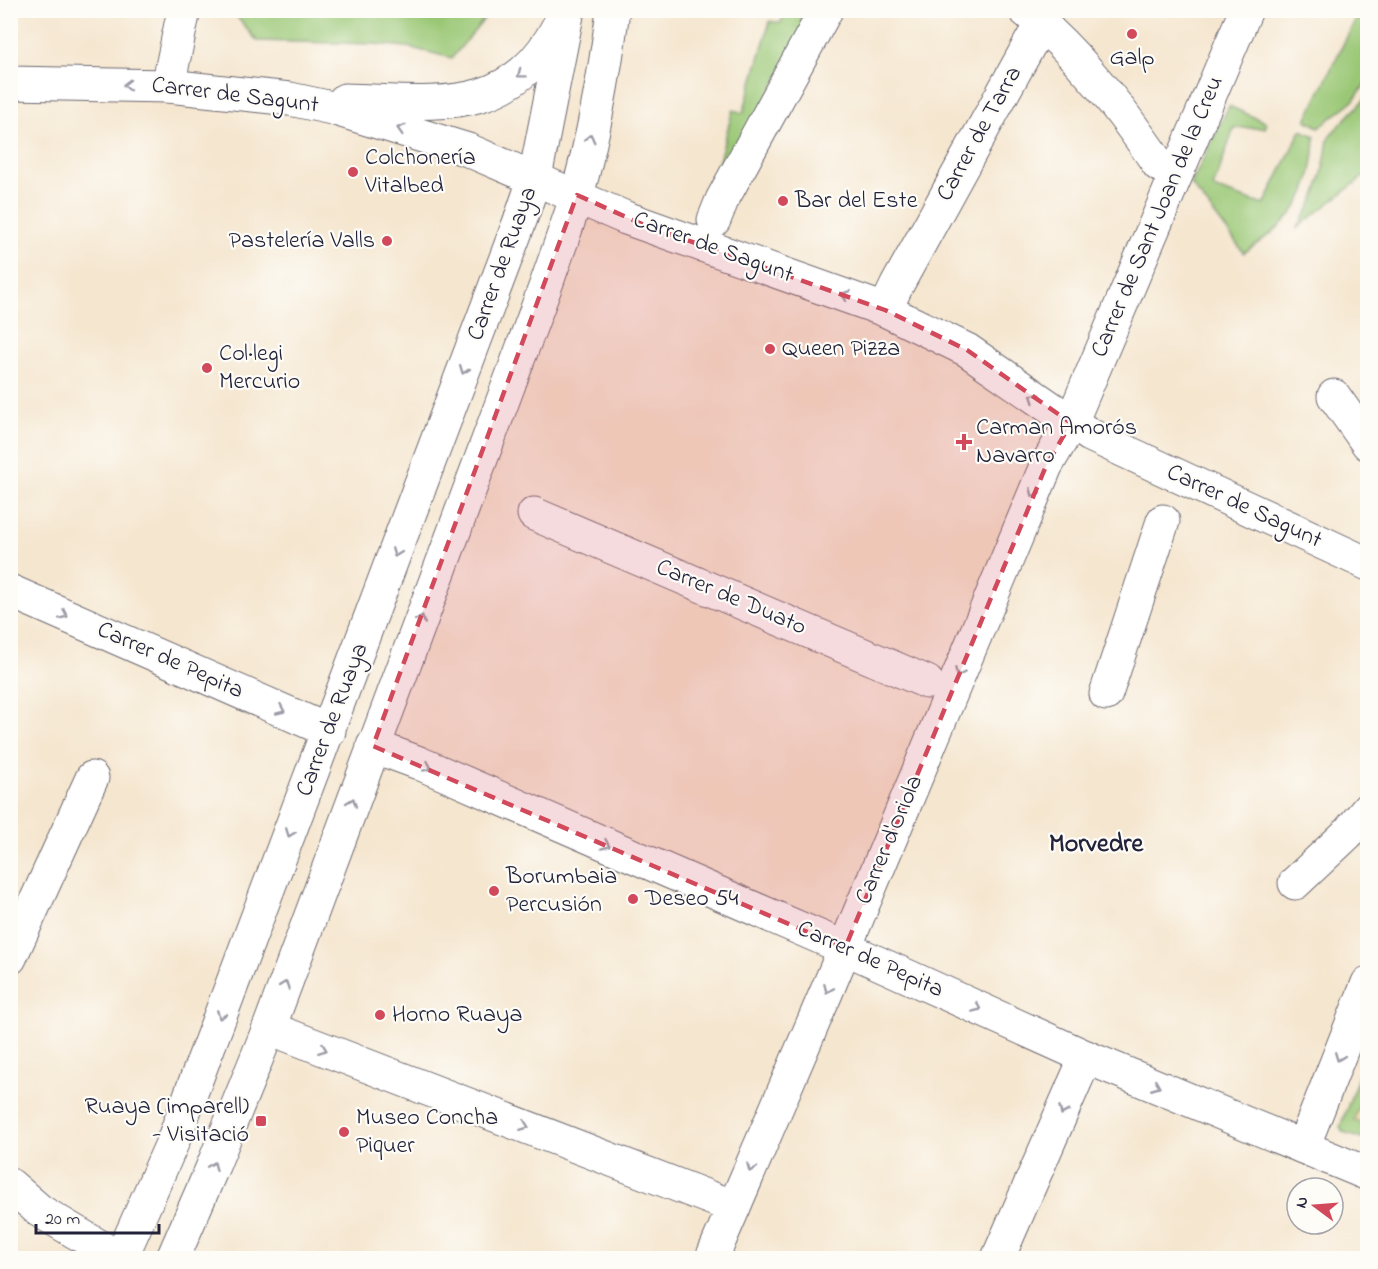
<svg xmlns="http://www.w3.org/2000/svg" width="1378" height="1269" font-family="'Indie Flower',sans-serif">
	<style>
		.green { fill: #9ac775; stroke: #5e7458; stroke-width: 1.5 }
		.sand { fill: #eeda9e; stroke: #887e6c; stroke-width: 1.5 }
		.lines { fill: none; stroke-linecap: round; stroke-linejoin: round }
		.street-casing { stroke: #6c676f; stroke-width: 35 }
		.secondary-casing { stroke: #6c676f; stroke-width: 35 }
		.street { stroke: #fff; stroke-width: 33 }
		.secondary { stroke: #fff; stroke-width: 33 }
		.oneway { stroke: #9c9ca7 }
		.marked { fill: #d1495b; fill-opacity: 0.2; stroke: #d1495b; stroke-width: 4.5; stroke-dasharray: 12 8; stroke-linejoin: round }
		.poi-dot { fill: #d1495b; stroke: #fdfcf7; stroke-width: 2 }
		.labels { text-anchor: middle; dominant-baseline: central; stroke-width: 4.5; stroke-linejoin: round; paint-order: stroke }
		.poi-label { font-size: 24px; fill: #22223b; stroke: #fdfcf7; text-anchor: start }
		.street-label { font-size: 24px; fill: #22223b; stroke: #fdfcf7 }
		.neighbourhood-label { font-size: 26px; font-weight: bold; fill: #22223b; stroke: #fdfcf7 }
	</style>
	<rect width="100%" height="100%" fill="#fdfcf7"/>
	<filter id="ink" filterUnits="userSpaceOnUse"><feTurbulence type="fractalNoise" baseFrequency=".0167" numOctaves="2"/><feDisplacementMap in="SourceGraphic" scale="12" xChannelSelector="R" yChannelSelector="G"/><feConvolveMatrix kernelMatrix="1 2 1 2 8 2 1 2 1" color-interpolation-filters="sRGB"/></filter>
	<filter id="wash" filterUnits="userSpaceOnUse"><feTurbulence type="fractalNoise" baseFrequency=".008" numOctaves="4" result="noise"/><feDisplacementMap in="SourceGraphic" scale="24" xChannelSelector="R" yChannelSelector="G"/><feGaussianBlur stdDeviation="1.35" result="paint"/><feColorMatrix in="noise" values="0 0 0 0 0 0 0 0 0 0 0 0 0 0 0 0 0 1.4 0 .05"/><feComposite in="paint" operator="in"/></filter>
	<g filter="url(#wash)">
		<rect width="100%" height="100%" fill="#f5e6cf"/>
		<!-- green -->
		<g class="green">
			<polygon points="1360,10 1367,11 1367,82 1353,101 1319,127 1306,120"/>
			<polygon points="232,11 491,11 452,58 407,47 374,44 257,41"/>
			<polygon points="785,11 816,11 707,204 733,110 743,113 770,21 781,23"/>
			<path d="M1367,97V174L1296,229C1318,201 1323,174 1328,140L1331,134Z"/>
			<path d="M1229,106L1267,123L1265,128H1234L1213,188L1264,205L1301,130L1315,136C1313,199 1294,219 1244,253L1191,184Z"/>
			<polygon points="1367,1053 1367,1141 1343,1132 1340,1127"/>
		</g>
		<!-- sand -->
		<polygon class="sand" points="1367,1085 1367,1126 1354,1120"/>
	</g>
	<g filter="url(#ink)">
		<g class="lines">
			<!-- street casing -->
			<g class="street-casing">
				<g id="street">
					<path d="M1025,10C1079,54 1120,108 1159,165L1176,174"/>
					<polyline points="168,86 184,10"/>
					<polyline points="714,220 722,200 826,10"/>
					<polyline points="885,310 897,285 1033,38 1047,28"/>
					<polyline points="1334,396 1368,444"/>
					<polyline points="534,514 927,682"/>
					<polyline points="10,591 329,731"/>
					<polyline points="1106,694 1163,521"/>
					<polyline points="373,746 419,763 845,948 1086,1057 1368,1174"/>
					<polyline points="1295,883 1347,834 1368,809"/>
					<polyline points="10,958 92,778"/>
					<polyline points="269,1028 734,1207"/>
					<polyline points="1303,1147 1368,983"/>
					<polyline points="10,1185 40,1211 119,1258"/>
					<polyline points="712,1258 826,993 1046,466 1071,423 1246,10"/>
					<polyline points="998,1258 1086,1057"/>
				</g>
			</g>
			<!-- secondary casing -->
			<g class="secondary-casing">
				<g id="secondary">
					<polyline points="10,83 168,86 290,99 332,108 468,150 626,218 885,310 967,350 1090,435 1368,564"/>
					<path d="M345,100C434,102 510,119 559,25"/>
					<polyline points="121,1258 173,1141 521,218 535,177 568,10"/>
					<path d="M173,1258L213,1166L269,1028L547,282C557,253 568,224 577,195C594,135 605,72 613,10"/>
				</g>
			</g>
			<!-- street -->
			<use href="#street" class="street"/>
			<!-- secondary -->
			<use href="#secondary" class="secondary"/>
		</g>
		<!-- one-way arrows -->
		<defs><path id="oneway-chevron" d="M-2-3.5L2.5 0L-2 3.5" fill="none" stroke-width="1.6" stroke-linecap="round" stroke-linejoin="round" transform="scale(1.5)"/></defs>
		<g class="oneway">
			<use href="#oneway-chevron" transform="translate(521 74) rotate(143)"/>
			<use href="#oneway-chevron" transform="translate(127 85) rotate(-179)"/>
			<use href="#oneway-chevron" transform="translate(401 129) rotate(-163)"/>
			<use href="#oneway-chevron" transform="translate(590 138) rotate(-76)"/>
			<use href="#oneway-chevron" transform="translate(845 295) rotate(-161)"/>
			<use href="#oneway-chevron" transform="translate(464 370) rotate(111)"/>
			<use href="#oneway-chevron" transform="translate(1034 397) rotate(-145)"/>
			<use href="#oneway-chevron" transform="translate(1034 493) rotate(113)"/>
			<use href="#oneway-chevron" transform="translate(396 553) rotate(111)"/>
			<use href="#oneway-chevron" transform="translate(64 615) rotate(24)"/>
			<use href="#oneway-chevron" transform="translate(421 619) rotate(-69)"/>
			<use href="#oneway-chevron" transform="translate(959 673) rotate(113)"/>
			<use href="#oneway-chevron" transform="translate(281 710) rotate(24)"/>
			<use href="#oneway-chevron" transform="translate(428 767) rotate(24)"/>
			<use href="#oneway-chevron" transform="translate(352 802) rotate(-70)"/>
			<use href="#oneway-chevron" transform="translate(290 833) rotate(111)"/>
			<use href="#oneway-chevron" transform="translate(606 845) rotate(24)"/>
			<use href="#oneway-chevron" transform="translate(285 985) rotate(-70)"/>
			<use href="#oneway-chevron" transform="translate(828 989) rotate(113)"/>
			<use href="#oneway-chevron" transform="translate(977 1008) rotate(24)"/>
			<use href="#oneway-chevron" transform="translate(221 1015) rotate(111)"/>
			<use href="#oneway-chevron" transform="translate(323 1049) rotate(21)"/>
			<use href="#oneway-chevron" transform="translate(1339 1057) rotate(111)"/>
			<use href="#oneway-chevron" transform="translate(1156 1086) rotate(22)"/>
			<use href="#oneway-chevron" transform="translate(1063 1111) rotate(114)"/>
			<use href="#oneway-chevron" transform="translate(525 1126) rotate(21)"/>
			<use href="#oneway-chevron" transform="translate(213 1166) rotate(-67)"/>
			<use href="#oneway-chevron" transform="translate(751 1168) rotate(113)"/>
		</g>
	</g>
	<!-- marked area -->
	<path class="marked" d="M577,195L644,225L885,310L967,350L1071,423L1046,466L845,948L373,746Z"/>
	<!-- markers -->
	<g class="poi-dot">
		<circle cx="1132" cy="34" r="6"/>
		<circle cx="353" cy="172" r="6"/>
		<circle cx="783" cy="201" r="6"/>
		<circle cx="387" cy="241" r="6"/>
		<circle cx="770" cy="349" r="6"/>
		<circle cx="207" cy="368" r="6"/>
		<path d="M961 433h6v6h6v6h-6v6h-6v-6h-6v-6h6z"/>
		<circle cx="494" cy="891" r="6"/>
		<circle cx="633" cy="899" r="6"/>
		<circle cx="380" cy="1015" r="6"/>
		<rect x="255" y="1115" width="12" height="12" rx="3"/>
		<circle cx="344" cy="1132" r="6"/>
	</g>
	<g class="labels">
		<!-- poi labels -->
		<g class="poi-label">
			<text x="1132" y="58" text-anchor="middle">Galp</text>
			<text x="365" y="158">Colchonería<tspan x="365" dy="28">Vitalbed</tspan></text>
			<text x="795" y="201">Bar del Este</text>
			<text x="375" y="241" text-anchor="end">Pastelería Valls</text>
			<text x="782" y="349">Queen Pizza</text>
			<text x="219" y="354">Col·legi<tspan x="219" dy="28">Mercurio</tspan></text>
			<text x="976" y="428">Carman Amorós<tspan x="976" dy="28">Navarro</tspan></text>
			<text x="506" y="877">Borumbaia<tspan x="506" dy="28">Percusión</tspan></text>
			<text x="645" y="899">Deseo 54</text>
			<text x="392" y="1015">Horno Ruaya</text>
			<text x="249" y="1107" text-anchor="end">Ruaya (imparell)<tspan x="249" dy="28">- Visitació</tspan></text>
			<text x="356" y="1118">Museo Concha<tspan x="356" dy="28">Piquer</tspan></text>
		</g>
		<!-- street labels -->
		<g class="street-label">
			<text transform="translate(235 96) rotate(7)">Carrer de Sagunt</text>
			<text transform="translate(980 134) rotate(-61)">Carrer de Tarra</text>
			<text transform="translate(1158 217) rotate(-67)">Carrer de Sant Joan de la Creu</text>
			<text transform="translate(713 248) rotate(20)">Carrer de Sagunt</text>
			<text transform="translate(503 264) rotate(-70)">Carrer de Ruaya</text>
			<text transform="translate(1244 507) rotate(25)">Carrer de Sagunt</text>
			<text transform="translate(731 598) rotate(23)">Carrer de Duato</text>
			<text transform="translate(170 661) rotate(24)">Carrer de Pepita</text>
			<text transform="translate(333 720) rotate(-69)">Carrer de Ruaya</text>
			<text transform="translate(890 840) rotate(-67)">Carrer d'Oriola</text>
			<text transform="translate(870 960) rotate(24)">Carrer de Pepita</text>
		</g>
		<!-- neighbourhood labels -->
		<g class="neighbourhood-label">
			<text x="1096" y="845">Morvedre</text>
		</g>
	</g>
	<!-- margin -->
	<rect width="1378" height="1269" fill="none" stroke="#fdfcf7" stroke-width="36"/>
	<!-- north arrow -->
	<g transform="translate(1315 1206) rotate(286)"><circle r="28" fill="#fdfcf7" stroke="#a5a5ac" stroke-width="1.5"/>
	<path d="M0-4.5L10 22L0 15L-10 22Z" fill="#d1495b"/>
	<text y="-9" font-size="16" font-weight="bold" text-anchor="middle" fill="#22223b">N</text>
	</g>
	<!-- scale -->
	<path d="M36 1224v9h123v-9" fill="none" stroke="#22223b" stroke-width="3"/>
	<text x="45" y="1224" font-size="18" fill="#22223b" stroke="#fdfcf7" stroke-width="4.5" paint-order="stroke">20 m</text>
</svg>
